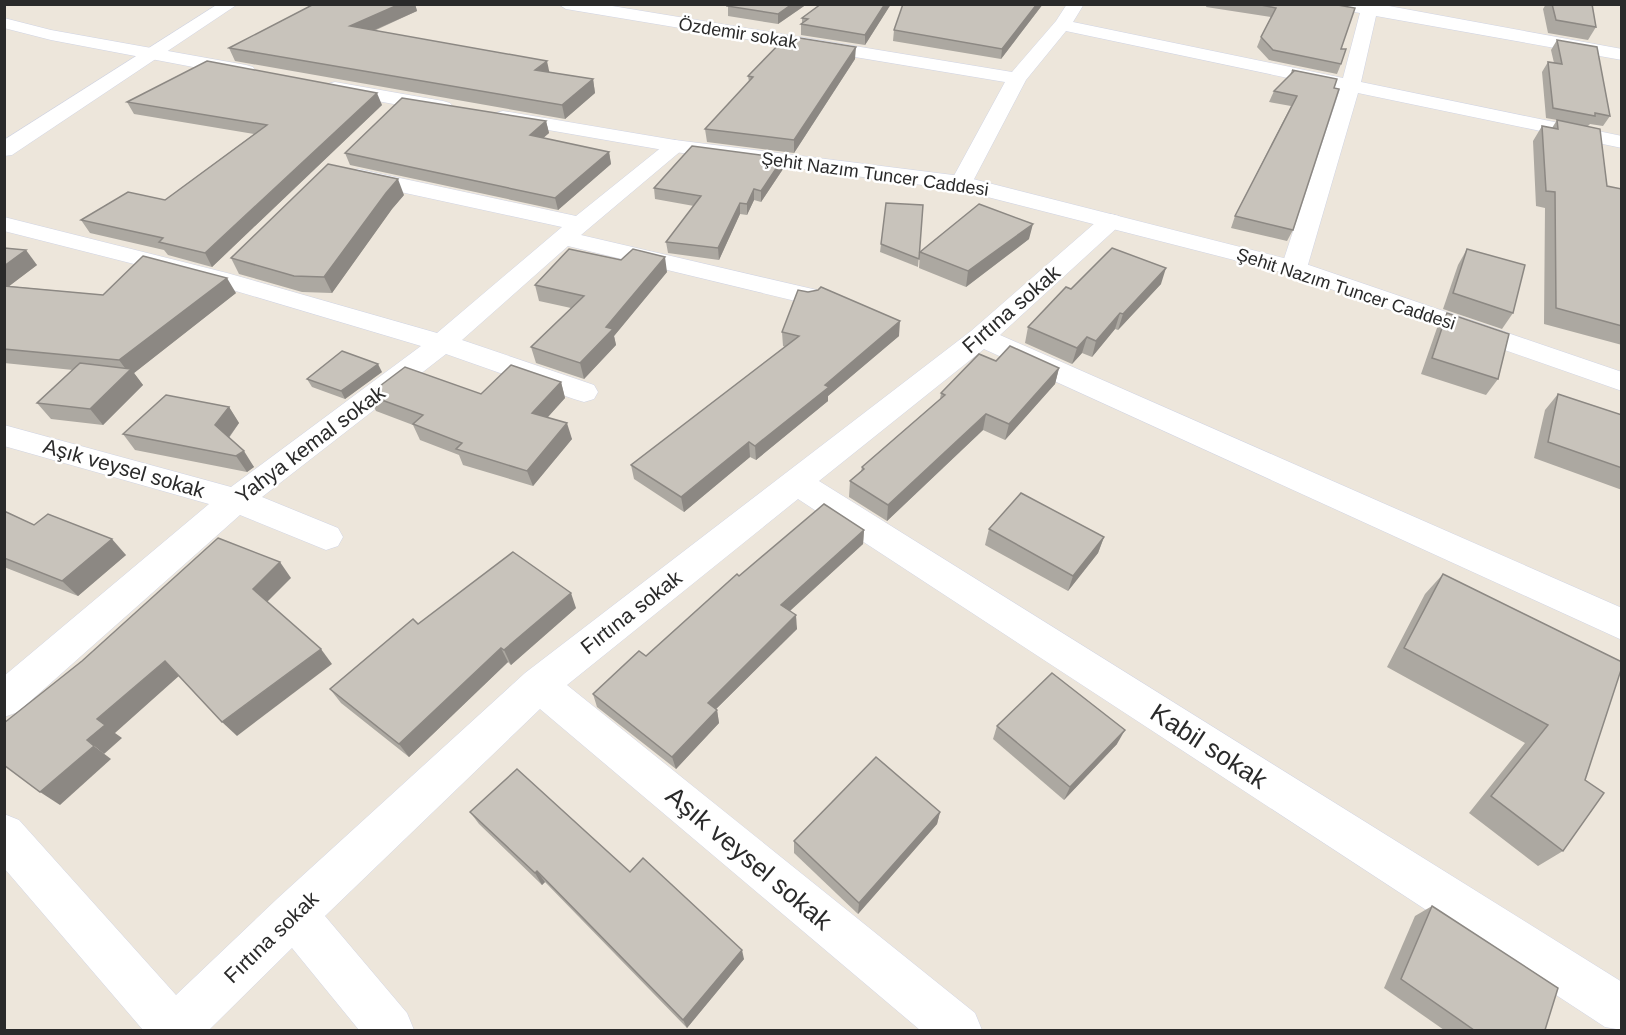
<svg xmlns="http://www.w3.org/2000/svg" width="1626" height="1035" font-family="Helvetica,sans-serif">
	<style>
		.lines { fill: none; stroke-linecap: round; stroke-linejoin: round }
		.street-casing { stroke: #d0d4e4; stroke-width: 1 }
		.secondary-casing { stroke: #d0d4e4; stroke-width: 1 }
		.street { fill: #fff; fill-rule: evenodd }
		.secondary { fill: #fff; fill-rule: evenodd }
		.wall { fill: #aca8a1 }
		.shaded-wall { fill: #8c8883 }
		.building { fill: #c8c3bb; stroke: #8c8883; stroke-width: 1.5 }
		.labels { text-anchor: middle; dominant-baseline: central; stroke-width: 5; stroke-linejoin: round; paint-order: stroke }
		.far-street-label { font-size: 18px; fill: #2a2a2a; stroke: #fff }
		.street-label { font-size: 21px; fill: #2a2a2a; stroke: #fff }
		.near-street-label { font-size: 26px; fill: #2a2a2a; stroke: #fff }
	</style>
	<rect width="100%" height="100%" fill="#ede6db"/>
	<g class="lines">
		<!-- street casing -->
		<g class="street-casing">
			<g id="street">
				<polygon points="218,4 238,4 12,155 4,156 4,140"/>
				<polygon points="558,4 600,4 1012,72 1056,21 1067,4 1084,4 1073,22 1343,78 1360,13 1334,8 1332,4 1378,4 1622,49 1622,60 1376,16 1361,82 1622,136 1622,148 1358,93 1307,268 1303,273 1294,276 1285,273 1281,268 1340,89 1066,31 1026,80 972,183 969,188 961,190 953,188 950,183 1005,82 566,9"/>
				<polygon points="675,140 682,142 686,146 682,150 581,235 817,290 821,296 817,302 808,304 568,246 462,340 594,385 598,392 594,399 584,402 574,399 446,354 262,497 338,528 343,537 338,546 326,550 240,515 18,712 4,717 4,676 209,504 4,446 4,425 231,487 421,346 209,283 4,231 4,217 227,273 437,333 562,227 350,181 347,176 350,171 358,169 576,216 668,142"/>
				<polygon points="1111,214 1119,216 1123,221 1119,226 1000,335 1622,608 1622,640 984,349 819,481 1622,982 1622,1030 1605,1027 798,499 567,685 975,1013 982,1030 920,1030 540,709 325,916 407,1013 414,1030 359,1030 292,948 209,1030 143,1030 4,868 4,814 19,820 176,995 278,898 525,673 971,331 1103,216"/>
			</g>
		</g>
		<!-- secondary casing -->
		<g class="secondary-casing">
			<g id="secondary">
				<polygon points="4,18 51,30 246,65 253,67 255,71 253,75 246,77 51,40 4,28"/>
				<polygon points="335,82 443,101 450,103 453,107 450,111 443,113 328,92 325,88 328,84"/>
				<polygon points="503,111 675,140 961,176 1303,263 1622,372 1622,391 1285,273 960,190 675,152 496,121 493,117 496,113"/>
			</g>
		</g>
		<!-- street -->
		<use href="#street" class="street"/>
		<!-- secondary -->
		<use href="#secondary" class="secondary"/>
	</g>
	<!-- wall -->
	<g class="wall">
		<polygon points="314,4 415,4 417,11 374,31 549,72 593,79 595,93 565,119 235,61 229,48"/>
		<polygon points="728,4 807,4 778,24 728,16"/>
		<polygon points="821,4 891,4 865,45 801,35 801,24 802,23 802,18"/>
		<polygon points="1043,4 1001,59 893,41 894,30"/>
		<polygon points="1207,4 1332,4 1341,49 1341,64 1337,74 1269,60 1257,47 1261,37 1271,17 1206,7"/>
		<polygon points="1546,4 1592,4 1596,27 1588,40 1548,33 1543,9"/>
		<polygon points="1557,40 1610,116 1603,126 1590,124 1588,126 1607,186 1622,189 1622,345 1544,324 1545,208 1536,206 1533,141 1542,126 1552,128 1557,120 1546,118 1542,72 1548,62 1554,63 1551,50"/>
		<polygon points="855,59 794,153 707,142 705,129 749,82 748,76"/>
		<polygon points="1292,70 1337,79 1293,230 1287,241 1231,228 1235,216 1291,106 1269,102 1274,91 1290,75"/>
		<polygon points="127,102 382,105 212,267 168,255 164,250 90,233 81,220 165,200 254,134 134,114"/>
		<polygon points="546,121 549,133 543,138 609,152 611,164 558,210 350,165 345,153"/>
		<polygon points="783,169 761,202 754,200 747,215 740,214 719,260 668,253 666,242 694,206 655,199 654,188"/>
		<polygon points="404,195 392,209 332,293 302,292 239,274 231,258"/>
		<polygon points="923,205 918,267 880,252 881,244"/>
		<polygon points="1029,239 966,287 919,268 920,252"/>
		<polygon points="4,248 37,265 9,286 103,295 236,293 134,373 143,385 103,425 51,419 37,403 73,370 4,363"/>
		<polygon points="1467,249 1513,313 1502,329 1443,309 1458,265"/>
		<polygon points="667,272 614,336 616,345 584,379 536,363 531,347 571,308 539,301 535,285"/>
		<polygon points="1161,284 1118,330 1115,329 1092,357 1082,353 1072,364 1025,343 1028,327 1071,289"/>
		<polygon points="1447,313 1498,379 1486,395 1421,374 1437,328"/>
		<polygon points="782,332 899,336 828,396 828,401 756,460 750,457 684,512 634,479 631,465 785,347 783,346"/>
		<polygon points="996,361 1059,368 1055,384 1005,440 983,430 887,521 849,497 850,481 861,471 862,467 940,399 941,393"/>
		<polygon points="382,372 345,399 312,387 307,379"/>
		<polygon points="561,382 565,398 548,417 572,439 533,486 463,465 459,455 420,440 413,425 376,411 368,395 481,394"/>
		<polygon points="1558,394 1622,415 1622,490 1534,458 1545,410"/>
		<polygon points="229,407 239,423 229,438 254,467 247,472 135,450 123,434"/>
		<polygon points="4,511 34,525 126,555 78,596 4,567"/>
		<polygon points="989,529 1104,537 1098,553 1068,591 985,545"/>
		<polygon points="864,530 863,544 790,611 797,629 716,709 717,710 719,723 676,769 597,707 593,694 646,656 739,576"/>
		<polygon points="1443,574 1622,662 1563,851 1538,866 1469,813 1525,743 1387,667 1425,594"/>
		<polygon points="576,608 511,665 508,662 409,757 341,703 330,689 418,624"/>
		<polygon points="997,726 1117,744 1064,800 993,739"/>
		<polygon points="470,812 630,872 744,959 687,1028 545,882 542,885 479,824"/>
		<polygon points="940,812 937,824 858,914 794,853 794,841"/>
		<polygon points="1432,906 1545,1030 1444,1030 1384,988 1415,916"/>
	</g>
	<!-- shaded-wall -->
	<g class="shaded-wall">
		<polygon points="400,4 415,4 417,11 354,39 350,26"/>
		<polygon points="792,4 807,4 778,24 778,14"/>
		<polygon points="885,4 891,4 865,45 865,35"/>
		<polygon points="1037,4 1043,4 1001,59 1002,49"/>
		<polygon points="856,47 855,59 794,153 794,140"/>
		<polygon points="547,61 550,75 535,70"/>
		<polygon points="593,79 595,93 565,119 562,105"/>
		<polygon points="377,93 382,105 212,267 205,253"/>
		<polygon points="546,121 549,133 533,147 530,135"/>
		<polygon points="609,152 611,164 558,210 555,198"/>
		<polygon points="783,158 783,169 761,202 761,191"/>
		<polygon points="398,179 404,195 392,209 332,293 324,277 386,193"/>
		<polygon points="754,189 754,200 747,215 747,204"/>
		<polygon points="740,203 740,214 719,260 718,248"/>
		<polygon points="1033,224 1029,239 966,287 968,271"/>
		<polygon points="26,250 37,265 4,290 4,266"/>
		<polygon points="665,257 667,272 614,336 616,345 584,379 580,363 606,327"/>
		<polygon points="1166,268 1161,284 1118,330 1123,314"/>
		<polygon points="227,278 236,293 134,373 143,385 103,425 90,409 128,372 119,360"/>
		<polygon points="1120,313 1115,329 1092,357 1096,341"/>
		<polygon points="900,321 899,336 828,396 828,401 756,460 755,446 825,385"/>
		<polygon points="1087,337 1082,353 1072,364 1077,348"/>
		<polygon points="378,364 382,372 345,399 341,391"/>
		<polygon points="1059,368 1055,384 1005,440 1009,424"/>
		<polygon points="561,382 565,398 537,429 532,413"/>
		<polygon points="229,407 239,423 226,441 215,425"/>
		<polygon points="986,414 983,430 887,521 888,505"/>
		<polygon points="567,423 572,439 533,486 527,471"/>
		<polygon points="749,442 750,457 684,512 681,497"/>
		<polygon points="244,451 254,467 247,472 236,456"/>
		<polygon points="864,530 863,544 782,618 781,605"/>
		<polygon points="1104,537 1098,553 1068,591 1073,576"/>
		<polygon points="112,539 126,555 78,596 62,581"/>
		<polygon points="280,562 291,578 265,604 253,589"/>
		<polygon points="571,593 576,608 511,665 504,650"/>
		<polygon points="796,615 797,629 710,715 708,703"/>
		<polygon points="501,648 508,662 409,757 399,744"/>
		<polygon points="321,649 332,664 237,736 222,722"/>
		<polygon points="165,661 180,675 115,733 122,738 104,754 87,740 97,719"/>
		<polygon points="717,710 719,723 676,769 672,757"/>
		<polygon points="1125,730 1117,744 1064,800 1070,787"/>
		<polygon points="94,746 111,759 60,805 40,792"/>
		<polygon points="940,812 937,824 858,914 859,903"/>
		<polygon points="537,871 545,882 542,885 535,873"/>
		<polygon points="742,950 744,959 687,1028 683,1020"/>
	</g>
	<!-- building -->
	<g class="building">
		<polygon points="314,4 400,4 350,26 547,61 535,70 593,79 562,105 229,48"/>
		<polygon points="728,4 792,4 778,14 727,6"/>
		<polygon points="821,4 885,4 865,35 801,24 808,19 802,18"/>
		<polygon points="903,4 1037,4 1002,49 894,30"/>
		<polygon points="1256,4 1332,4 1355,8 1341,49 1346,49 1341,64 1273,50 1261,37 1276,8"/>
		<polygon points="1552,4 1592,4 1596,27 1556,20"/>
		<polygon points="787,36 856,47 794,140 705,129 753,77 748,76"/>
		<polygon points="1557,40 1597,47 1610,116 1595,113 1595,116 1553,108 1548,62 1562,64"/>
		<polygon points="207,61 377,93 205,253 159,242 163,238 81,220 128,192 165,200 267,125 127,102"/>
		<polygon points="1292,70 1337,79 1334,88 1339,89 1293,230 1235,216 1297,96 1274,91 1294,71"/>
		<polygon points="402,98 546,121 530,135 609,152 555,198 345,153"/>
		<polygon points="1557,120 1600,129 1607,186 1622,189 1622,326 1556,308 1555,192 1546,191 1542,126 1558,129"/>
		<polygon points="692,146 783,158 761,191 754,189 747,204 740,203 718,248 666,242 701,196 654,188"/>
		<polygon points="328,164 398,179 386,193 324,277 294,276 231,258"/>
		<polygon points="886,203 923,205 919,259 881,244"/>
		<polygon points="979,204 1033,224 968,271 920,252"/>
		<polygon points="4,248 26,250 4,266"/>
		<polygon points="1112,248 1166,268 1123,314 1120,313 1096,341 1087,337 1077,348 1028,327 1066,287 1071,289"/>
		<polygon points="569,249 621,260 633,249 665,257 606,327 613,329 580,363 531,347 584,296 535,285"/>
		<polygon points="1467,249 1525,265 1513,313 1453,293"/>
		<polygon points="143,256 227,278 119,360 4,349 4,286 103,295"/>
		<polygon points="821,287 900,321 825,385 829,387 755,446 749,442 681,497 631,465 799,336 782,332 798,290 808,292 818,290"/>
		<polygon points="1447,313 1509,334 1498,379 1432,358"/>
		<polygon points="1010,346 1059,368 1009,424 986,414 888,505 850,481 864,469 862,467 945,395 941,393 979,354 996,361"/>
		<polygon points="342,351 378,364 341,391 307,379"/>
		<polygon points="80,363 131,369 90,409 37,403"/>
		<polygon points="511,365 561,382 532,413 567,423 527,471 456,449 462,443 413,424 423,415 368,395 405,367 481,394"/>
		<polygon points="1558,394 1622,415 1622,468 1548,442"/>
		<polygon points="166,395 229,407 215,425 244,451 236,456 123,434"/>
		<polygon points="1021,493 1104,537 1073,576 989,529"/>
		<polygon points="824,504 864,530 781,605 796,615 708,703 717,710 672,757 593,694 639,651 646,656 737,574 739,576"/>
		<polygon points="4,511 34,525 48,514 112,539 62,581 4,558"/>
		<polygon points="218,538 280,562 253,589 321,649 222,722 165,661 97,719 105,725 87,740 94,746 40,792 4,765 4,723 82,661"/>
		<polygon points="513,552 571,593 504,650 501,648 399,744 330,689 413,619 418,624"/>
		<polygon points="1443,574 1622,662 1622,667 1585,780 1604,793 1563,851 1491,796 1548,725 1404,648"/>
		<polygon points="1052,673 1125,730 1070,787 997,726"/>
		<polygon points="876,757 940,812 859,903 794,841"/>
		<polygon points="517,769 630,872 643,858 742,950 683,1020 537,871 535,873 470,812"/>
		<polygon points="1432,906 1558,988 1545,1030 1474,1030 1401,979"/>
	</g>
	<g class="labels">
		<!-- far-street labels -->
		<g class="far-street-label">
			<text transform="translate(738 33) rotate(9)">Özdemir sokak</text>
			<text transform="translate(875 174) rotate(8)">Şehit Nazım Tuncer Caddesi</text>
			<text transform="translate(1346 289) rotate(18)">Şehit Nazım Tuncer Caddesi</text>
		</g>
		<!-- street labels -->
		<g class="street-label">
			<text transform="translate(1011 309) rotate(-41)">Fırtına sokak</text>
			<text transform="translate(310 444) rotate(-37)">Yahya kemal sokak</text>
			<text transform="translate(124 468) rotate(16)">Aşık veysel sokak</text>
			<text transform="translate(631 612) rotate(-38)">Fırtına sokak</text>
			<text transform="translate(271 937) rotate(-44)">Fırtına sokak</text>
		</g>
		<!-- near-street labels -->
		<g class="near-street-label">
			<text transform="translate(1209 746) rotate(33)">Kabil sokak</text>
			<text transform="translate(749 858) rotate(40)">Aşık veysel sokak</text>
		</g>
	</g>
	<!-- border -->
	<rect width="1626" height="1035" fill="none" stroke="#2a2a2a" stroke-width="12"/>
</svg>
